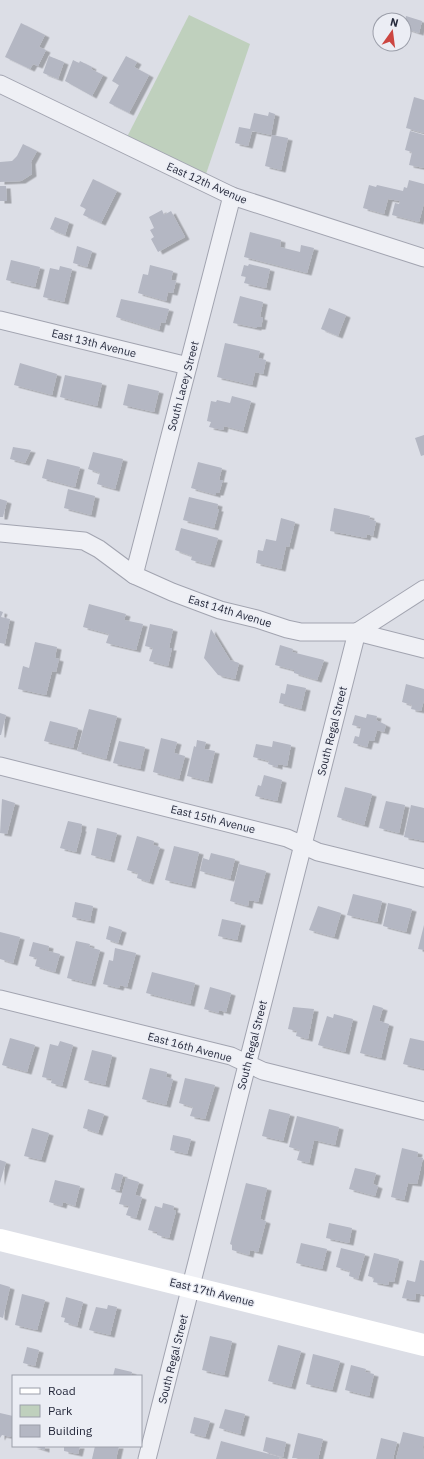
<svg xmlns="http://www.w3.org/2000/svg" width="424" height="1459" font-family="'IBM Plex Sans',sans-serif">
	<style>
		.green { fill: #bfd0bd }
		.building { fill: #b4b7c3; filter: url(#shadow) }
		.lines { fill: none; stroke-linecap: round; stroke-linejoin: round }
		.street-casing { stroke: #a2a4b0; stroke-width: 19 }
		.street { stroke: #eff0f5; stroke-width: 17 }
		.secondary { stroke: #fff; stroke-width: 22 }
		.labels { text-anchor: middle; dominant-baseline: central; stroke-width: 3; stroke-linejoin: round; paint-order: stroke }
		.street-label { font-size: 11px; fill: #262a3c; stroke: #ebedf4 }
	</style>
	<defs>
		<filter id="shadow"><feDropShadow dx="4.5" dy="2.5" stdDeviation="0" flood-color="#0004"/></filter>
	</defs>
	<rect width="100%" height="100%" fill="#dcdee6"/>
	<!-- green -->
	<polygon class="green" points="189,15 250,44 206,174 127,137"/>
	<!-- building -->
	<g class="building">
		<polygon points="406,16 422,21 419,33 404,28"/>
		<polygon points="21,23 45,35 39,47 46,50 38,66 33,64 30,69 5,57"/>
		<polygon points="49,56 64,62 58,79 43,73"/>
		<polygon points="126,56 137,62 134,67 149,75 129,113 109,103 119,85 112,81"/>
		<polygon points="73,60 79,63 80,61 92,67 91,69 103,75 92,96 65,81"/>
		<polygon points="414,97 424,100 424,133 406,128"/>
		<polygon points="269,112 275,114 271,135 252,131 248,146 235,143 239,127 250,129 254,113 268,116"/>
		<polygon points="410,131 424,135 424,168 409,165 412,152 405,150"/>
		<polygon points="272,135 288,138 281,170 265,166"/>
		<polygon points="23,144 37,151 31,162 32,174 21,181 0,182 0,162 12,161 17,156"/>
		<polygon points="93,179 117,191 101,223 83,215 86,209 80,206"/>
		<polygon points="409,180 424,184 424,203 419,222 392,215 395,203 399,204 400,201 388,199 384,214 363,208 369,185 376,187 377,185 403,191 404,187 407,188"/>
		<polygon points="0,186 6,186 7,201 0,201"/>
		<polygon points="162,210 164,215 171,211 185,237 158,252 151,239 154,237 150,230 154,228 149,217"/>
		<polygon points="55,217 69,222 65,235 50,229"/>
		<polygon points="250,232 281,240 280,247 300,252 301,245 314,248 307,273 244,257"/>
		<polygon points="77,246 92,251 87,267 73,263"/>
		<polygon points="11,260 40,267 35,287 6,280"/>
		<polygon points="249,264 270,269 266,288 244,283 246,277 241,276 244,265 248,266"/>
		<polygon points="150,265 173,271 171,280 176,281 173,293 168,292 166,301 138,293 143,274 148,275"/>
		<polygon points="60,266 72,269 64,302 43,297 50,268 59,270"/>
		<polygon points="240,296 263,302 260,317 263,318 261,327 257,327 257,328 233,323"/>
		<polygon points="121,299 169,309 165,323 161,322 159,330 116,317"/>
		<polygon points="329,308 346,315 338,336 321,329"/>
		<polygon points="225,343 260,351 258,358 266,360 263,374 255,372 252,385 217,377"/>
		<polygon points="20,363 57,374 52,395 14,385"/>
		<polygon points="65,375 102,383 97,406 60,397"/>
		<polygon points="128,384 159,391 154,412 123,405"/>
		<polygon points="232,396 251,401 243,431 224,426 223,430 209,427 211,422 207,421 211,401 216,402 217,400 230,403"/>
		<polygon points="424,435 424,455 421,456 415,438"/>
		<polygon points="13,447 31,450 25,463 10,459"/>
		<polygon points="93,452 123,459 115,489 97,484 100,473 88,469"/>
		<polygon points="47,459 80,467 75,487 42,478"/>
		<polygon points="198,462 222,468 219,480 223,480 219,493 216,493 216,495 191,488"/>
		<polygon points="68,489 95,496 91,515 64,508"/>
		<polygon points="189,497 218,504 217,509 219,509 214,528 183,520"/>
		<polygon points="0,499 7,501 3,517 0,517"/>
		<polygon points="334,508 370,516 369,519 376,521 373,536 367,534 366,538 330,531"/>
		<polygon points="281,518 295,522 289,547 286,546 281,569 256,563 258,550 263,551 266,539 276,541"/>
		<polygon points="181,528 218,538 210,565 191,560 192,556 175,550"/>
		<polygon points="89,604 126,614 124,620 143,624 136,650 106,643 109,634 83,627"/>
		<polygon points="0,611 3,612 1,617 10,619 5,644 0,643"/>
		<polygon points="150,624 173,629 169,648 172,648 168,666 149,661 153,648 145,646"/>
		<polygon points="211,629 230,660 239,663 235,679 218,675 204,658"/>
		<polygon points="35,642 57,647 55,658 59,659 56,672 52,671 46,695 18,689 23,666 29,668"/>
		<polygon points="280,645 293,649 292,652 324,660 317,680 294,673 294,670 275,665"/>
		<polygon points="287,684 306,688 301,709 279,703 281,693 285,694"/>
		<polygon points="406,684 424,689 424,700 421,711 411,709 412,705 402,702"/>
		<polygon points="89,709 117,716 106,759 77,751"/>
		<polygon points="0,713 6,715 1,735 0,735"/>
		<polygon points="367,714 377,716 376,720 386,725 384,732 377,730 374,741 369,740 367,747 353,743 355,736 359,737 361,727 352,725 355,715 366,718"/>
		<polygon points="50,721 78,728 73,748 44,741"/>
		<polygon points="161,738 177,742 174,753 185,756 179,779 153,772"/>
		<polygon points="197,740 206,742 204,749 215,751 208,781 187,776 194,746 196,747"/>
		<polygon points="119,741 145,747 140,769 113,763"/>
		<polygon points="273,741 291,745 287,766 278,764 278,767 268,764 269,761 253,757 256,744 272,747"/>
		<polygon points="264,775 282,780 277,801 255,796 258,785 261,786"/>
		<polygon points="345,787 372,794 364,825 337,817"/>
		<polygon points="2,799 15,803 7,834 0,833"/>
		<polygon points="386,801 405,805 399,833 379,828"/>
		<polygon points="411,805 424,808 424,841 404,837"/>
		<polygon points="68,821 82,824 81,829 82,829 76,852 60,848"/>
		<polygon points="97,828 117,833 110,860 91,855"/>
		<polygon points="137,836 154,841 153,845 160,847 149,882 137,878 138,873 127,870"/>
		<polygon points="174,846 199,852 191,886 165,880"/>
		<polygon points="211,853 235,859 230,879 200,871 203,858 209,860"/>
		<polygon points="239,864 266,871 258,902 249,900 248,906 230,901"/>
		<polygon points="353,894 382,901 377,922 347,915"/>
		<polygon points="75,902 93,906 90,921 72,917"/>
		<polygon points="388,903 412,909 406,932 383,926"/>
		<polygon points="318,906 341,913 334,937 309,930"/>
		<polygon points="222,919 241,923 237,940 218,936"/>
		<polygon points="424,925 424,950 418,949"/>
		<polygon points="109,926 122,930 118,943 106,939"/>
		<polygon points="0,932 20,937 13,963 0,959"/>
		<polygon points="76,941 90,944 89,947 100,950 91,984 67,978"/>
		<polygon points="33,942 49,946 48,951 60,954 55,972 35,966 37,958 29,956"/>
		<polygon points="115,948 136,953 127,987 120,985 119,988 103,984 109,960 113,961"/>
		<polygon points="152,972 195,983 190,1004 146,993"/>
		<polygon points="210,987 231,993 226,1012 219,1010 219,1013 204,1009"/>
		<polygon points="373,1005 383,1008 379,1021 389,1024 381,1058 360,1053"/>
		<polygon points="293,1007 314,1009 308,1039 296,1036 297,1031 288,1029"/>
		<polygon points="334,1014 353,1019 345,1052 318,1045 327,1016 333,1018"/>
		<polygon points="10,1038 35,1045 27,1072 2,1065"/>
		<polygon points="410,1038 424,1041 424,1069 403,1064"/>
		<polygon points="60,1041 73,1045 62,1086 51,1083 52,1079 42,1077 50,1044 58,1046"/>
		<polygon points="92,1050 112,1055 105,1085 84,1080"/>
		<polygon points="150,1068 167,1072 166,1077 173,1079 166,1105 142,1099"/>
		<polygon points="185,1078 215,1085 205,1119 190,1116 193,1107 179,1103"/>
		<polygon points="88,1109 104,1114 98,1133 83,1128"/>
		<polygon points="269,1109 290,1114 283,1141 262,1136"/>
		<polygon points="297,1116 339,1127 335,1145 314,1140 309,1163 297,1160 300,1150 289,1147"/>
		<polygon points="32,1128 49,1133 41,1160 24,1156"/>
		<polygon points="173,1135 191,1139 187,1154 170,1150"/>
		<polygon points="402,1148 418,1152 417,1157 423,1158 417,1184 408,1183 404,1200 391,1197"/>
		<polygon points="0,1160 6,1162 0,1183"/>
		<polygon points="355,1168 376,1173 373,1184 378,1186 375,1196 349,1189"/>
		<polygon points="115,1173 123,1175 119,1191 111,1189"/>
		<polygon points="126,1178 139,1182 135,1195 142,1197 136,1218 126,1215 129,1206 119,1204"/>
		<polygon points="55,1180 80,1186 75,1206 63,1202 62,1206 49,1202"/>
		<polygon points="246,1183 267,1188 260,1219 266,1221 258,1252 250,1250 249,1255 232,1250 232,1245 230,1244"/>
		<polygon points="163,1203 174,1206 173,1210 176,1211 169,1238 157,1235 157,1232 148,1230 155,1206 162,1208"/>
		<polygon points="329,1223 352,1228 349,1243 326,1238"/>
		<polygon points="301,1243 327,1249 322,1269 296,1263"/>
		<polygon points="341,1248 365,1254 358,1279 349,1276 350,1271 336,1267"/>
		<polygon points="374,1253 399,1259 394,1282 389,1281 388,1285 373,1282 374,1278 368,1276"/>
		<polygon points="420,1260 424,1261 424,1295 416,1293 415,1300 402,1298 407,1280 415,1282"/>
		<polygon points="0,1284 10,1287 3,1318 0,1317"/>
		<polygon points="22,1294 45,1300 37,1330 15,1325"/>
		<polygon points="66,1297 83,1302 77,1326 64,1322 65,1318 61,1317"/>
		<polygon points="108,1305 117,1307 110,1335 89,1330 96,1307 107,1309"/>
		<polygon points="210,1336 232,1341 224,1375 202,1370"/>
		<polygon points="278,1345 301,1351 291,1387 268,1381"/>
		<polygon points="27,1347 39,1350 35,1366 23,1363"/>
		<polygon points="313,1354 340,1361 332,1390 306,1384"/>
		<polygon points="351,1365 366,1369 365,1372 374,1374 369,1396 345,1390"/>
		<polygon points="115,1368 132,1372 131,1376 113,1376"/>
		<polygon points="225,1409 245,1414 240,1434 219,1428"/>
		<polygon points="0,1413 13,1416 11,1437 2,1435 0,1438"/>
		<polygon points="194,1417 210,1421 205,1437 190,1433"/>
		<polygon points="403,1432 424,1437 423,1447 424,1459 396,1459"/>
		<polygon points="298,1433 323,1439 318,1459 292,1458"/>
		<polygon points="266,1437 286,1442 283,1457 263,1451"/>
		<polygon points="381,1438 397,1442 393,1459 376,1459"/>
		<polygon points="221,1441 280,1457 279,1459 216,1459"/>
		<polygon points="33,1446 45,1446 45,1450"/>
		<polygon points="64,1446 80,1446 78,1454 64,1451"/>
		<polygon points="95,1446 119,1446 116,1459 92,1459"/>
	</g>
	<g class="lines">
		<!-- street casing -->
		<g class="street-casing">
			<g id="street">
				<polyline points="0,84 232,196 424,258"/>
				<polyline points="0,320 188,366"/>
				<polyline points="0,533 84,541 99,549 134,575 172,592 220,610 257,619 287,629 301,632 357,632 424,649"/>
				<polyline points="134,575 232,196"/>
				<polyline points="357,632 424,589"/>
				<polyline points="0,766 287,838 318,852 424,878"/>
				<polyline points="0,999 231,1056 263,1071 424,1111"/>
				<polyline points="147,1459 357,632"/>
			</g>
		</g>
		<!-- street -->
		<use href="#street" class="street"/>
		<!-- secondary -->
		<polyline class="secondary" points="0,1240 424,1345"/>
	</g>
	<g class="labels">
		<!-- street labels -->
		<g class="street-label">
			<text transform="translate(207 183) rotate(24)">East 12th Avenue</text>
			<text transform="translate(94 343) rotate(14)">East 13th Avenue</text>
			<text transform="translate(183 386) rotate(-75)">South Lacey Street</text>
			<text transform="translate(230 611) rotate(17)">East 14th Avenue</text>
			<text transform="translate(332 731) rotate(-76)">South Regal Street</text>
			<text transform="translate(213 819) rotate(14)">East 15th Avenue</text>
			<text transform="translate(252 1045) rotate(-76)">South Regal Street</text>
			<text transform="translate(190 1047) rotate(15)">East 16th Avenue</text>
			<text transform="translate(212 1292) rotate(14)">East 17th Avenue</text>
			<text transform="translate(173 1359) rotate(-76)">South Regal Street</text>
		</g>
	</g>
	<!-- legend -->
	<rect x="12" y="1375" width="130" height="72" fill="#ebedf4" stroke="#9c9faa"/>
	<rect x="20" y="1388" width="20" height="6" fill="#ffffff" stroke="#9c9faa"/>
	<text x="48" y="1395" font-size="12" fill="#262a3c">Road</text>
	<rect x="20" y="1405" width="20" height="12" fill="#bfd0bd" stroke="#9c9faa"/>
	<text x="48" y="1415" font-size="12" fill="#262a3c">Park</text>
	<rect x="20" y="1425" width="20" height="12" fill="#b4b7c3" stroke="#9c9faa"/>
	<text x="48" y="1435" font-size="12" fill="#262a3c">Building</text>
	<!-- north arrow -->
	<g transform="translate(392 32) rotate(14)"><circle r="19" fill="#ebedf4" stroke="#9c9faa"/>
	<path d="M0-3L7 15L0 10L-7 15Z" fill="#cc4641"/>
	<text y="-6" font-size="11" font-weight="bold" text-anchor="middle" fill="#262a3c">N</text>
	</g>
</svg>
